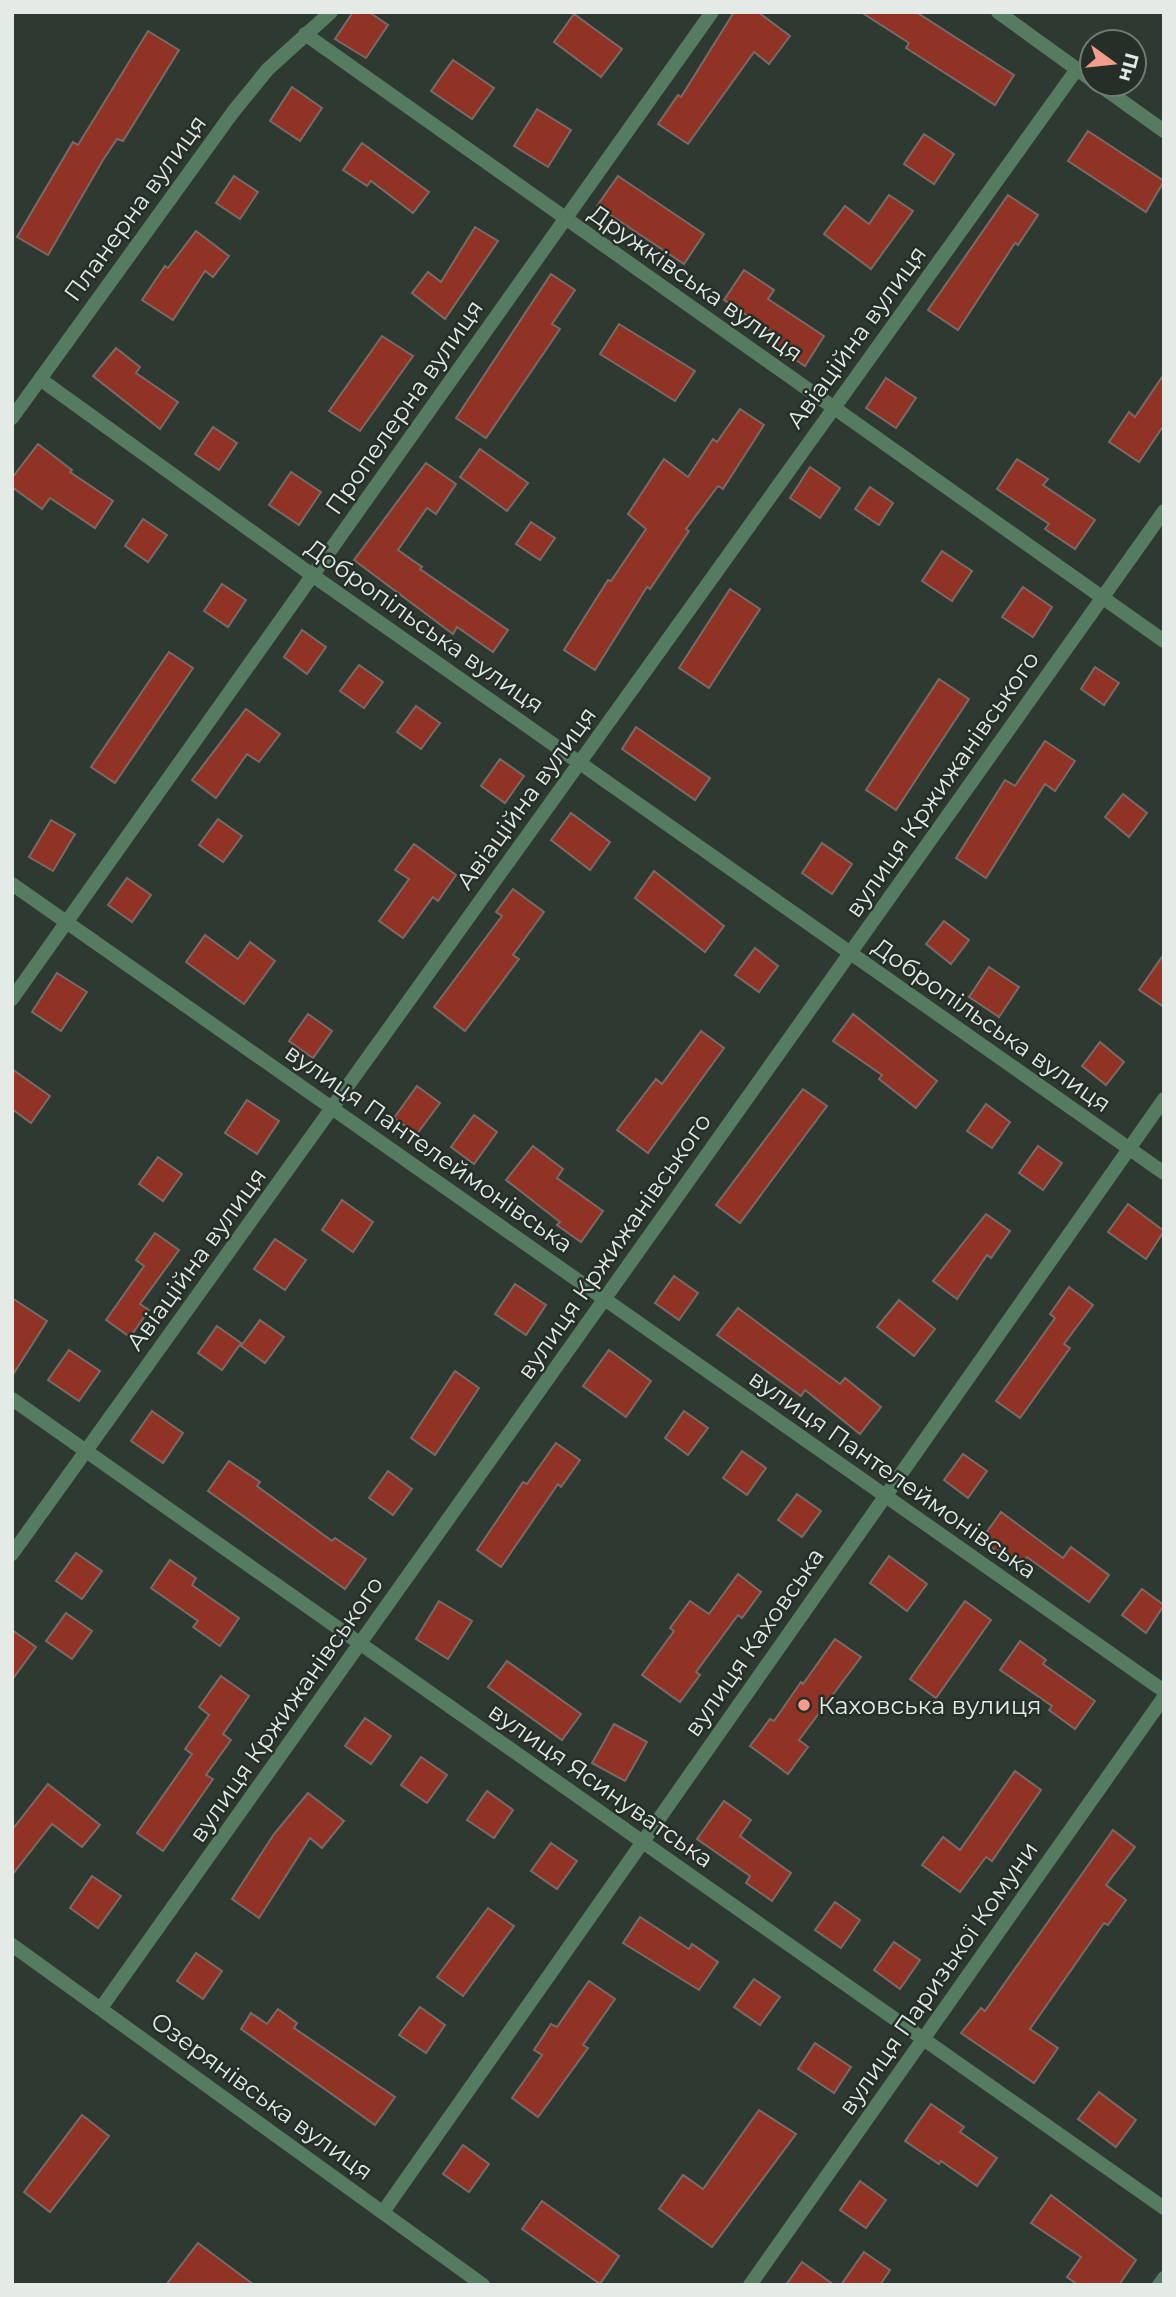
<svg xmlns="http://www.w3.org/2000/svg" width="1176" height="2297" font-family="Montserrat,sans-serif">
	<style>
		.building { fill: #903324; stroke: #796a67; stroke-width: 2 }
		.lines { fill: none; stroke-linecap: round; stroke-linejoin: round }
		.minor { stroke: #557b61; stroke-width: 14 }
		.tertiary { stroke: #557b61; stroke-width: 14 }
		.poi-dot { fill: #f49d8c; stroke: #252f28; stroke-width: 2.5 }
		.labels { text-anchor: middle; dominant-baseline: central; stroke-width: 5; stroke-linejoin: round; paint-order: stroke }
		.street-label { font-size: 24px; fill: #e4eae6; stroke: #252f28 }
		.poi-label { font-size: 24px; fill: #e4eae6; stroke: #252f28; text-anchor: start }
	</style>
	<rect width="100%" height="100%" fill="#2e3931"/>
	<!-- building -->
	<g class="building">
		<polygon points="353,12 369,12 388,25 366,58 335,39"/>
		<polygon points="734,12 758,12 790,36 769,64 754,52 688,144 658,124 678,95 681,97"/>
		<polygon points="861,12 916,12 1014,75 995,105 906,48 909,43"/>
		<polygon points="574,14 622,49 601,77 554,42"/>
		<polygon points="148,31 179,50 123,141 117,139 103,160 48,255 17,237 73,142 78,145"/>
		<polygon points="453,60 494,88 472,119 431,91"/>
		<polygon points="292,87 322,108 300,141 270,121"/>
		<polygon points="537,109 571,130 548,167 514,146"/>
		<polygon points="1088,131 1164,181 1146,212 1068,161"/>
		<polygon points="924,134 954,154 934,184 904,164"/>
		<polygon points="362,143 429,192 413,213 371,181 367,186 343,170"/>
		<polygon points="234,176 258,192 240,219 216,203"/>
		<polygon points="618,176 704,234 684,264 597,206"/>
		<polygon points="889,195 913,211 871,269 824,234 845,206 869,224"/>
		<polygon points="1008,195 1038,215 1018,245 1015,243 958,330 928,310"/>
		<polygon points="475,227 498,241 445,319 412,293 428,272 441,282"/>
		<polygon points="196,231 229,256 213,277 205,271 173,320 142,300 165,266 168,268"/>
		<polygon points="744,270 774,290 768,299 824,336 805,366 775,346 780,338 724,300"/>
		<polygon points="551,274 575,290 552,324 560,329 486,438 456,418"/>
		<polygon points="619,324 695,371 675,401 600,354"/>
		<polygon points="382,336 413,356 360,431 329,411"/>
		<polygon points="116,348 140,367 136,373 178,402 160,429 93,376"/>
		<polygon points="1164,374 1164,425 1139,462 1109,442 1129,412 1135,417"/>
		<polygon points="886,378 916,398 896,428 866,408"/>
		<polygon points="740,409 764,425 723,489 718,486 686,529 689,531 650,589 647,587 595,670 564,650 608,580 611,581 646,529 628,514 664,459 688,477 713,439 717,442"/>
		<polygon points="213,427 237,443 219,470 195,454"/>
		<polygon points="38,444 72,470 70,472 113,501 95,528 50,498 42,509 12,487 12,478"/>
		<polygon points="480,449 528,483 507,511 460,477"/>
		<polygon points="1017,459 1048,479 1043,485 1095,520 1075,549 1045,529 1049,524 997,489"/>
		<polygon points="426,463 456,484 436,514 427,508 398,550 422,567 420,569 508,630 493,652 457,627 453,634 354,560"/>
		<polygon points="810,467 840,488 820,518 790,498"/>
		<polygon points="291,472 321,492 299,525 269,505"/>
		<polygon points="870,487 893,503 879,525 855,509"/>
		<polygon points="143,519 167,535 148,562 125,546"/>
		<polygon points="531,522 555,538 540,560 516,544"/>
		<polygon points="942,551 972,571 952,601 922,581"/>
		<polygon points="222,584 246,600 228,627 204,611"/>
		<polygon points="1023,587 1052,607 1033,637 1002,617"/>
		<polygon points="730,589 760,609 709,688 679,668"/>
		<polygon points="302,630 326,647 307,674 284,657"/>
		<polygon points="169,652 193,668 115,783 91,767"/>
		<polygon points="359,665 383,682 364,708 340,691"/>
		<polygon points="1095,667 1119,683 1104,705 1081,689"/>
		<polygon points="939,679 969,699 896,810 866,790"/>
		<polygon points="416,706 440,723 421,749 397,732"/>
		<polygon points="246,709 280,734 259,762 247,754 216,798 192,780"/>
		<polygon points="636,727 710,778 695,800 622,749"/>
		<polygon points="1045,741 1075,761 1055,791 1045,784 986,878 956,858 1005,780 1015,786"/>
		<polygon points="500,759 524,776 505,803 481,786"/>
		<polygon points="1123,794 1147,813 1129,837 1105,817"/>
		<polygon points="571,813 610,842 590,870 551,840"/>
		<polygon points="218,819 242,836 223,862 199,845"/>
		<polygon points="51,820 75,834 53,871 29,857"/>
		<polygon points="822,843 852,864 832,894 802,873"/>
		<polygon points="414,844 456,875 438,901 433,897 403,938 379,921 409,879 395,870"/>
		<polygon points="654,871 724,926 705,952 635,898"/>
		<polygon points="127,878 151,895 132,922 108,905"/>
		<polygon points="513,889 544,912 513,955 519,959 465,1031 434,1007 502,916 496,912"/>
		<polygon points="944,921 969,940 951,964 926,944"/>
		<polygon points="205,935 238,959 250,942 275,961 244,1004 186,962"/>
		<polygon points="755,948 778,966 759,992 735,975"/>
		<polygon points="1164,954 1164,1007 1139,990"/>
		<polygon points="989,967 1019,987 999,1017 969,997"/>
		<polygon points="57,973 87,992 61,1031 32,1012"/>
		<polygon points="308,1014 332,1031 313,1058 289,1041"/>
		<polygon points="853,1014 937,1081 916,1108 879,1079 882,1075 833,1041"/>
		<polygon points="701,1031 724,1048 648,1153 617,1130 656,1079 662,1084"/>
		<polygon points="1100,1042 1124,1062 1106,1085 1082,1066"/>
		<polygon points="12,1069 50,1096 31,1123 12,1109"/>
		<polygon points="417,1086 440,1103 417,1134 394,1118"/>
		<polygon points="803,1089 827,1106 740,1223 716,1205"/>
		<polygon points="247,1100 279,1121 257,1154 225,1133"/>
		<polygon points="986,1104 1010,1122 992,1148 967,1131"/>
		<polygon points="474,1115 497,1132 474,1164 451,1147"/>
		<polygon points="533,1146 563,1169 557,1178 603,1211 581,1242 557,1225 560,1222 506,1180"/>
		<polygon points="1038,1146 1062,1163 1043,1190 1019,1173"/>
		<polygon points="158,1157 182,1174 163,1201 139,1184"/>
		<polygon points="342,1200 373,1222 353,1252 322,1230"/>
		<polygon points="1128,1204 1164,1231 1146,1259 1108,1232"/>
		<polygon points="986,1214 1010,1231 991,1258 987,1255 957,1299 933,1281"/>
		<polygon points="155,1233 179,1250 140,1304 149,1310 130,1337 106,1320 144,1266 136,1260"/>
		<polygon points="275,1239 306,1260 285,1290 254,1269"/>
		<polygon points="674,1276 698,1293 679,1320 655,1303"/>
		<polygon points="515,1284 546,1305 526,1335 495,1314"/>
		<polygon points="1069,1287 1093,1305 1064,1344 1070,1348 1020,1418 996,1401 1055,1318 1050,1314"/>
		<polygon points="12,1298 47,1321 12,1376"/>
		<polygon points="899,1300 935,1329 914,1356 877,1327"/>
		<polygon points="738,1308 840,1384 845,1378 881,1407 860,1434 805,1390 801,1396 717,1335"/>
		<polygon points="260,1320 284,1337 265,1363 241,1346"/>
		<polygon points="217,1326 241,1343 222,1370 198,1353"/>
		<polygon points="69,1350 100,1371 79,1401 48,1380"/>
		<polygon points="609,1350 651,1381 626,1417 583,1386"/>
		<polygon points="455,1371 479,1388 435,1455 411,1438"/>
		<polygon points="152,1411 183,1433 163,1463 131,1441"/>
		<polygon points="684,1411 708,1428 688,1455 665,1438"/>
		<polygon points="556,1443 580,1460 561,1487 558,1484 501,1567 477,1550 523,1482 527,1484"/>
		<polygon points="742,1451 766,1468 747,1495 723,1478"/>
		<polygon points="963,1454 987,1471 968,1498 944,1480"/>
		<polygon points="229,1461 260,1482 257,1486 332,1541 335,1538 366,1559 345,1589 208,1491"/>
		<polygon points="388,1471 412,1489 393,1515 369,1498"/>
		<polygon points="797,1494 821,1511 802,1537 778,1520"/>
		<polygon points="1001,1512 1063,1558 1071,1547 1109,1575 1089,1602 1027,1557 1019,1567 981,1540"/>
		<polygon points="76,1553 102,1571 82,1599 56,1581"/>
		<polygon points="889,1556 927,1584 907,1611 870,1583"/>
		<polygon points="170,1560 196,1578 192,1585 239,1618 220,1646 193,1627 198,1621 151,1588"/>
		<polygon points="738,1574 761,1592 742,1618 738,1615 696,1672 700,1675 680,1702 642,1675 674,1631 670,1628 690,1601 709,1614"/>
		<polygon points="1142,1589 1164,1605 1146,1633 1122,1615"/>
		<polygon points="439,1601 472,1621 448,1659 416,1639"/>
		<polygon points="965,1601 991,1620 936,1698 910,1679"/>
		<polygon points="66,1613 92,1631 72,1659 46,1641"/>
		<polygon points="12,1630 36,1647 12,1680"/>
		<polygon points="835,1639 861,1657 799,1740 808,1747 788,1774 750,1746 770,1719 774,1721 801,1682 803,1684"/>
		<polygon points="1020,1641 1046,1660 1043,1664 1095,1701 1075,1729 1049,1710 1052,1706 1000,1670"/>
		<polygon points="507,1661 581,1714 562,1740 488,1687"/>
		<polygon points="221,1676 249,1696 223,1734 231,1740 206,1775 213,1779 163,1851 137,1833 192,1754 185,1749 209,1715 199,1707"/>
		<polygon points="365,1718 391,1736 371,1764 345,1746"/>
		<polygon points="614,1724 647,1742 625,1781 592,1763"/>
		<polygon points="421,1757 447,1775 427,1803 401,1785"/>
		<polygon points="1015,1771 1041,1790 992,1861 986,1857 960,1892 922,1865 943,1837 960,1850"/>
		<polygon points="48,1784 100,1825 82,1847 52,1824 12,1875 12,1830"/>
		<polygon points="487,1791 513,1810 494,1838 467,1820"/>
		<polygon points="308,1793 344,1821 322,1848 310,1838 259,1918 232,1899 274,1834"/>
		<polygon points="724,1801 751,1820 740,1836 791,1873 772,1901 746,1883 750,1876 697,1839"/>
		<polygon points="1113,1830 1135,1847 1106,1885 1126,1900 1108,1925 1104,1923 1030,2029 1058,2048 1034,2083 961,2033 981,2008 985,2011"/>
		<polygon points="551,1843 577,1861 557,1889 531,1871"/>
		<polygon points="92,1876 121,1896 98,1928 70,1908"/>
		<polygon points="835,1902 860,1920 841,1948 815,1930"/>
		<polygon points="488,1908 514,1926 463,1996 437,1977"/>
		<polygon points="640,1917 689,1949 692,1944 718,1962 699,1990 623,1943"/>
		<polygon points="894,1942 920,1960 900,1989 874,1970"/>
		<polygon points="196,1953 222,1971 203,1999 177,1981"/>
		<polygon points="754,1979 780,1997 760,2025 734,2007"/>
		<polygon points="589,1981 615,1999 583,2045 588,2048 538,2117 512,2098 542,2055 534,2050 551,2024 557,2027"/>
		<polygon points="420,2007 445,2025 426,2053 399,2035"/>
		<polygon points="278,2009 297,2023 294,2028 395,2097 375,2125 241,2029 251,2013 267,2024"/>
		<polygon points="815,2043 851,2067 834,2093 798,2069"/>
		<polygon points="1099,2092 1136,2120 1116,2147 1078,2119"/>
		<polygon points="931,2104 964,2127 960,2132 997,2158 977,2186 941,2161 939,2164 905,2141"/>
		<polygon points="759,2110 796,2134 712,2247 659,2209 683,2175 703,2189"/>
		<polygon points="82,2115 109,2136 50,2212 24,2192"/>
		<polygon points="463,2145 489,2164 469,2192 443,2174"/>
		<polygon points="860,2181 886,2200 866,2228 840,2210"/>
		<polygon points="1051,2195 1136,2260 1119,2285 1078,2285 1067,2277 1081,2257 1031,2223"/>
		<polygon points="542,2201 619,2256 600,2284 522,2229"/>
		<polygon points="198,2243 254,2285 166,2285"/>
		<polygon points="864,2252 890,2270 880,2285 841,2285"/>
		<polygon points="802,2262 834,2285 786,2285"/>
	</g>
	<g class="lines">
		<!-- minor -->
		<g class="minor">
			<polyline points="998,12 1092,80"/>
			<polyline points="305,34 1164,641"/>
			<polyline points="1098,84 1164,131"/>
			<polyline points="40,379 312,575 1164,1173"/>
			<polyline points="12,418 233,112 268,69 331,12"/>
			<polyline points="12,884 1164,1691"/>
			<polyline points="12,999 712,12"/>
			<polyline points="12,1399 1164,2208"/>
			<polyline points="12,1554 1077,69"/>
			<polyline points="101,2008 1164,511"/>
			<polyline points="383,2212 1164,1099"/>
			<polyline points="750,2285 1164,1697"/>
			<polyline points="1159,2285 1164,2278"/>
		</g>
		<!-- tertiary -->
		<polyline class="tertiary" points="12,1945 483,2285"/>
	</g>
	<!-- markers -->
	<circle class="poi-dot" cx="804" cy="1705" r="7"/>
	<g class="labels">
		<!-- street labels -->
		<g class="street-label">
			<text transform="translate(135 208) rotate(-54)">Планерна вулиця</text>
			<text transform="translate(696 283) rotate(35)">Дружківська вулиця</text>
			<text transform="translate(856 337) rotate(-54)">Авіаційна вулиця</text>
			<text transform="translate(404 407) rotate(-55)">Пропелерна вулиця</text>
			<text transform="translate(425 626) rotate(35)">Добропільська вулиця</text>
			<text transform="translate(942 784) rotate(-55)">вулиця Кржижанівського</text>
			<text transform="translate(526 798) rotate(-54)">Авіаційна вулиця</text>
			<text transform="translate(992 1025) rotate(35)">Добропільська вулиця</text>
			<text transform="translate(429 1148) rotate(35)">вулиця Пантелеймонівська</text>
			<text transform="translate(614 1246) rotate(-55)">вулиця Кржижанівського</text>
			<text transform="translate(196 1259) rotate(-54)">Авіаційна вулиця</text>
			<text transform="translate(893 1474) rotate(35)">вулиця Пантелеймонівська</text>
			<text transform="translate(754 1642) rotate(-55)">вулиця Каховська</text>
			<text transform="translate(286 1709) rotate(-55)">вулиця Кржижанівського</text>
			<text transform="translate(601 1785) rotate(35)">вулиця Ясинуватська</text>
			<text transform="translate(938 1978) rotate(-55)">вулиця Паризької Комуни</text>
			<text transform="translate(262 2096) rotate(36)">Озерянівська вулиця</text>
		</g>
		<!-- poi labels -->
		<g class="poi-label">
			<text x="818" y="1705">Каховська вулиця</text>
		</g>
	</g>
	<!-- border -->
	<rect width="1176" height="2297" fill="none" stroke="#e4eae6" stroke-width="28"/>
	<!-- north arrow -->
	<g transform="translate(1113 63) rotate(105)"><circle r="33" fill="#252f28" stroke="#717a74" stroke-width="2"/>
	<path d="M0-5L12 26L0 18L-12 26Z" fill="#f49d8c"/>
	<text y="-10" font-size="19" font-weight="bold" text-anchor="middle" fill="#e4eae6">Пн</text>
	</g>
</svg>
